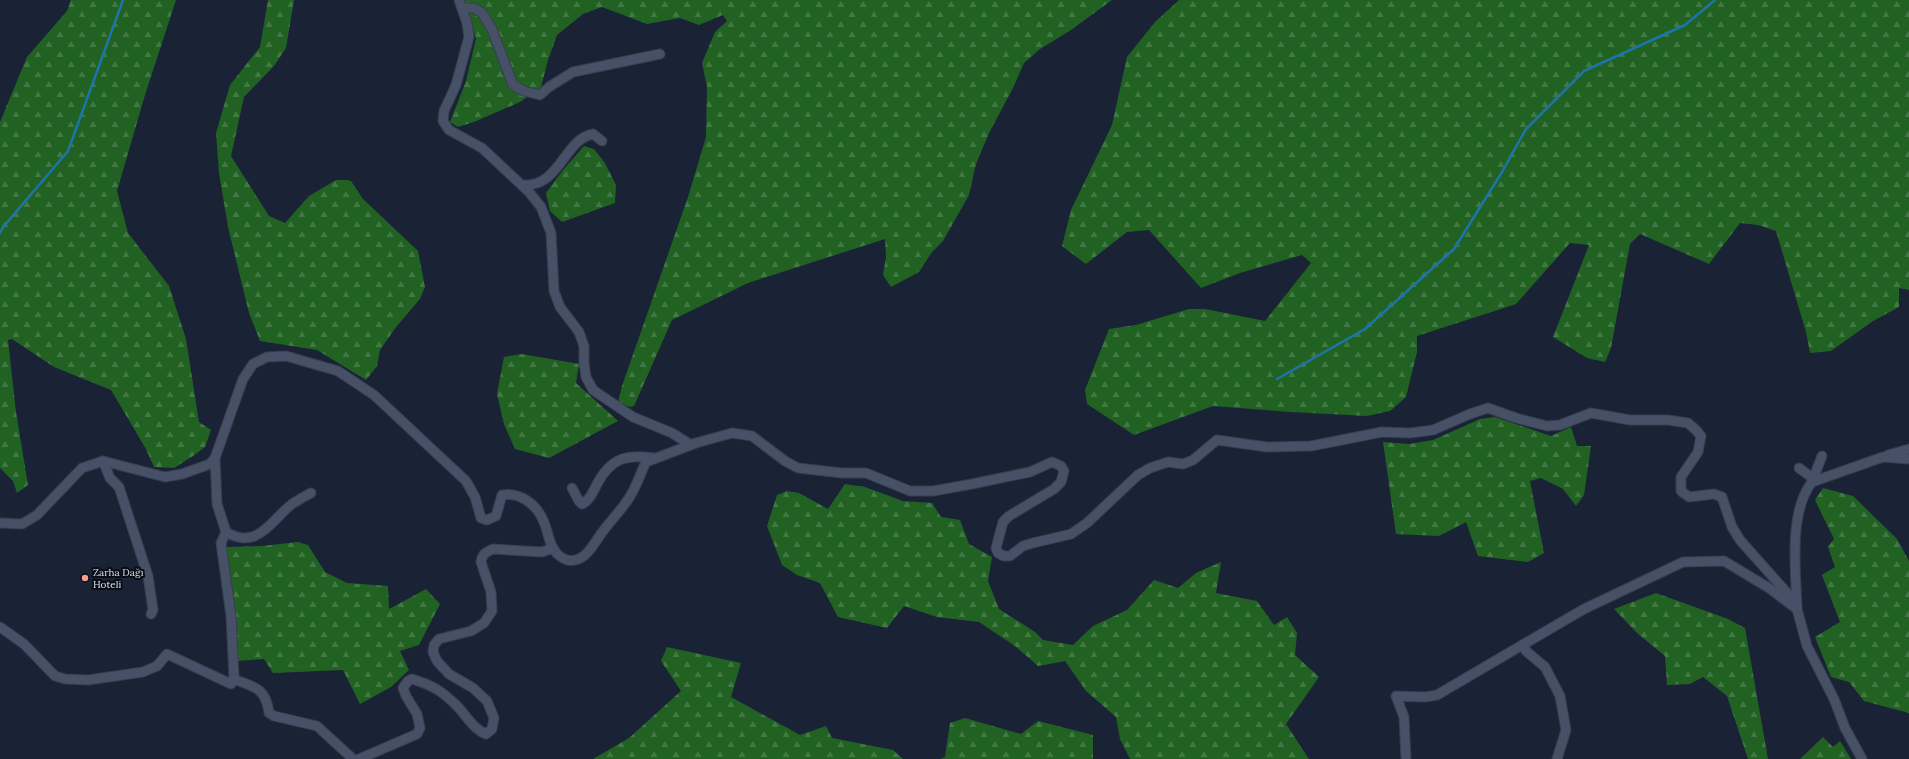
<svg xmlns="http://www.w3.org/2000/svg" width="1909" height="759" font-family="Lora,serif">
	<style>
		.forest { fill: url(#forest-firs) }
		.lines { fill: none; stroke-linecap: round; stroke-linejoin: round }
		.stream { stroke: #1d74aa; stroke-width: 2.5 }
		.minor-casing { stroke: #383e4f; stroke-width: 11 }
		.minor { stroke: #465067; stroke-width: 9 }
		.poi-dot { fill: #f59d8f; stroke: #080c15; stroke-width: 1.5 }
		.labels { text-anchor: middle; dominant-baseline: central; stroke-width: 4; stroke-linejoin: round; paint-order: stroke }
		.poi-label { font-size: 10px; fill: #dae0ee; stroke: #080c15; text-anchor: start }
	</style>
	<defs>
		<pattern id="forest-firs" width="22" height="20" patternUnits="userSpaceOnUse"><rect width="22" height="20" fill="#216223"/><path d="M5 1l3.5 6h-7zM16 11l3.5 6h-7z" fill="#417843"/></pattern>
	</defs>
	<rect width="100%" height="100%" fill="#1a2236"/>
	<!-- forest -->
	<g class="forest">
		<polygon points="71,0 176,0 145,95 117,191 128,233 169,286 186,339 199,422 211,430 205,447 193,456 174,468 154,467 146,449 111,390 54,367 12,339 8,340 16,412 28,485 17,493 13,481 0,468 0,122 27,57 67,11"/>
		<polygon points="268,0 294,0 286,48 274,66 244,97 231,156 269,216 285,223 309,196 336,180 347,180 351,181 363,199 418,251 425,287 420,299 396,327 380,350 377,366 366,380 317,350 260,341 249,313 228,227 219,173 216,133 230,85 260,47"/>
		<polygon points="462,0 1112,0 1071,30 1040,49 1024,63 1013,88 989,133 976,164 969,195 943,241 932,252 919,272 891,287 883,275 886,257 885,239 748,283 672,320 634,406 630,407 618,402 622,386 688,197 706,137 707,87 702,63 715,32 727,21 723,15 699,25 680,18 647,24 602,7 583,14 557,35 548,60 541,87 520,102 474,122 458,127 450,122 466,81 476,38"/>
		<polygon points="1179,0 1909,0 1909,290 1899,288 1899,307 1873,321 1831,351 1810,353 1806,332 1776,231 1758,225 1740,223 1709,264 1640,234 1630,244 1611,348 1605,362 1587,358 1553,337 1589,245 1570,243 1516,304 1417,336 1417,352 1406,397 1390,411 1367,416 1291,412 1213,406 1134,435 1087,404 1085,390 1109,329 1136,325 1189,309 1205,309 1265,321 1311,263 1302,255 1240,273 1201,288 1149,230 1127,232 1086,264 1062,246 1071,210 1112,125 1127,57 1155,22"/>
		<polygon points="584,146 594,149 605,163 616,185 615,203 562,222 550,211 546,193 563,170"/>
		<polygon points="522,354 579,364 576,383 618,421 549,458 515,449 504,424 497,394 504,357"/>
		<polygon points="1495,417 1551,436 1571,427 1577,446 1591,446 1584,495 1576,506 1563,489 1541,478 1530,481 1544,553 1528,562 1478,556 1466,522 1439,536 1396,534 1383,442 1409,444 1433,440 1480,419"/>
		<polygon points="845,484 865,487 903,501 932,503 941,517 960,520 969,544 992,557 988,581 999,609 1035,632 1043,640 1073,645 1093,626 1127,610 1154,580 1178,588 1196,573 1221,562 1216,593 1257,601 1274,625 1287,617 1297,633 1295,655 1319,677 1286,724 1309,759 1130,759 1120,739 1116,717 1086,691 1065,661 1038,666 1015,646 979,622 937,617 904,606 887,628 838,617 820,583 797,575 782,565 767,526 777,495 787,491 799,493 828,509"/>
		<polygon points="1823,488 1853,496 1897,539 1909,561 1909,713 1864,701 1849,682 1831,677 1815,637 1840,622 1822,575 1835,567 1828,547 1834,539 1815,500"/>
		<polygon points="298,542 308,545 325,572 347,583 388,586 389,609 426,589 440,604 419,645 400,651 409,670 391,687 360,704 343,670 273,673 264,659 238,661 236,618 225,547 262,546"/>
		<polygon points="1656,593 1728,619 1745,628 1768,759 1748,759 1727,696 1703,677 1690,684 1667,685 1665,656 1637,633 1614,609"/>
		<polygon points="667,647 741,663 731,697 800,735 826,726 832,738 893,750 903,759 593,759 629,738 681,691 661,661"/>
		<polygon points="965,718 1021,734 1038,721 1093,735 1093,759 940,759 945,757 950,723"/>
		<polygon points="1823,737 1833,747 1840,741 1851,759 1800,759"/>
	</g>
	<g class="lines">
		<!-- stream -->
		<g class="stream">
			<polyline points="0,233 4,226 68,151 123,0"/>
			<polyline points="1277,379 1365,329 1454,249 1502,172 1526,129 1584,71 1685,25 1715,0"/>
		</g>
		<!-- minor casing -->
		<g class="minor-casing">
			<g id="minor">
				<polyline points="459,0 467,23 469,37 456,85 444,111 443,121 449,130 482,148 529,192 541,207 551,233 554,291 560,307 579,332 584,346 584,363 586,377 593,390 633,417 672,433 691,445"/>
				<polyline points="462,8 474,8 482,13 492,29 513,85 524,91 540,95 549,87 573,72 660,54"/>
				<path d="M522,185C560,188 564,139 593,134L602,141"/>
				<polyline points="1888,455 1909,449"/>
				<polyline points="103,461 110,478 119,487 148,576 153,610 151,614"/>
				<polyline points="1799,468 1814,479"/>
				<polyline points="1812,482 1822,456"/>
				<path d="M572,488L579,501L582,504C590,500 593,492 597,484C611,458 626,454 654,458"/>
				<path d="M0,523L22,524L37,515L82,468L103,461L165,477L182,474L210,464L215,458L243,379L253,364L267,357L286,356L338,371L374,395L466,481L475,497L481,518L487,520L496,516L502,495C520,492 536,504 543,520C548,530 548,542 555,551C558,556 562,558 567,560C584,564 593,545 601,534C609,522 621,511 629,498C636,488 640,474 646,462L696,443L732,433L752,436L785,461L798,468L842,473H866L910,491H933L972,484L1030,472L1052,462L1061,466L1064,471L1061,482L1054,489L1009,516L1003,522L996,548L998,553L1004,556H1010L1023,546L1033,543L1071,534L1087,523L1138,475L1150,468L1168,462L1183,464L1193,460L1217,440L1267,447L1311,446L1382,432L1410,433L1433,430L1470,414L1488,408L1516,418L1547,426L1560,425L1591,413L1630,420H1668L1688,423L1696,430L1701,436L1698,452L1681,477V491L1689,497L1714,494L1722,497L1732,527L1740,540L1789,595L1797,609L1807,646L1834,699L1845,728L1862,759"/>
				<path d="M226,532C258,551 271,520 292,504C298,500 305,496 311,493"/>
				<polyline points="0,627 24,644 55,676 65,679 88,680 143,672 157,666 167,654 231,684 234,677 231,616 221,543 226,532 217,504 215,458"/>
				<path d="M233,679C255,687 266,688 269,713L274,716L317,726L353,759"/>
				<path d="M359,759L417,734L420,728L417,714L406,696L403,688L408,681L412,679C432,685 442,691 457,706C466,715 473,729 486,734L492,729L494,718L487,701L473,688L449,674L437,661L433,652L434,645L439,639L471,631L484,623L492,611L491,592L481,562C482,554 486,552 493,549L542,552L553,548"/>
				<polyline points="1406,759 1404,717 1396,696 1425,697 1437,695 1524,644"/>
				<path d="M1557,759L1566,730L1560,696L1545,667L1526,651L1524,644L1584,609L1683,562L1724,561L1769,588L1797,609C1796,572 1788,513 1812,482L1883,457L1909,459"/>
			</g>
		</g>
		<!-- minor -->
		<use href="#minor" class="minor"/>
	</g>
	<!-- markers -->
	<circle class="poi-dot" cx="85" cy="578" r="4"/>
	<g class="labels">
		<!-- poi labels -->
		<g class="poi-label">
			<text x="93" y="572">Zarha Dağı<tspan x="93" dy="12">Hoteli</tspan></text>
		</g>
	</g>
</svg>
